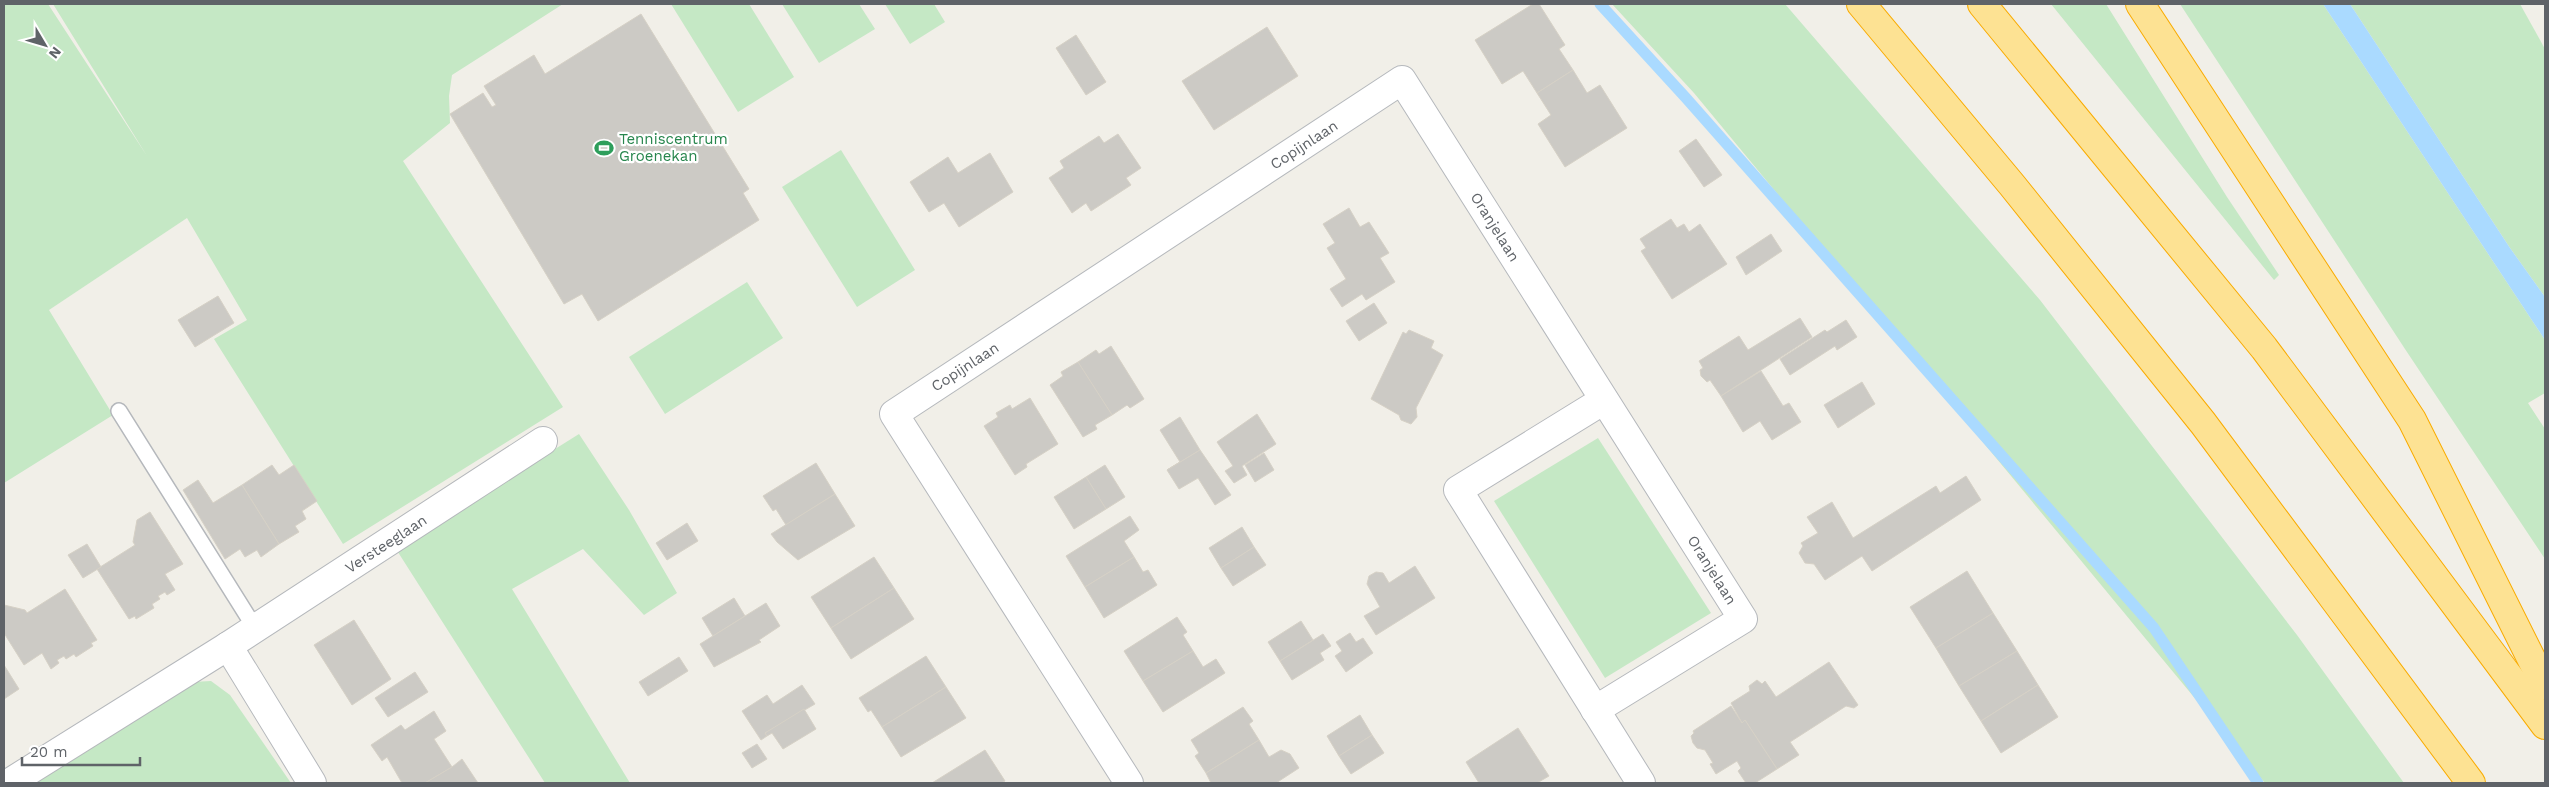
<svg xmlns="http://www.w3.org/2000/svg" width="2549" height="787" font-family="'Work Sans',sans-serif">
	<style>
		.green { fill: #c5e8c5 }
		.water { fill: #aadaff }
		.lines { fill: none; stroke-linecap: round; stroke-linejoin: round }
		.stream { stroke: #aadaff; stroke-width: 11 }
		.building { fill: #cccac5; stroke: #d6d1c6 }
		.service-casing { stroke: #b5b8bc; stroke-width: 18 }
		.minor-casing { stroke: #b5b8bc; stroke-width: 30 }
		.motorway-casing { stroke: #f9ab00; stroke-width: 30 }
		.service { stroke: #fff; stroke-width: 15 }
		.minor { stroke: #fff; stroke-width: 28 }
		.motorway { stroke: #fde293; stroke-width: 28 }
		.labels { text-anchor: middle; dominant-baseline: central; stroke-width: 4.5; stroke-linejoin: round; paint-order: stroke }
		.leisure-label { font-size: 15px; fill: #27864d; stroke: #fff; text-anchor: start }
		.street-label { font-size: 15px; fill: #5f6368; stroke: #fff }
	</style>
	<rect width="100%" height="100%" fill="#f1efe8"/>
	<!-- green -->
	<g class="green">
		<polygon points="4,4 48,4 147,156 53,4 563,4 452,75 449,96 450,123 403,161 563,407 343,544 214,339 247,320 187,218 49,310 113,415 4,483"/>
		<polygon points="671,4 749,4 794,77 738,112"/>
		<polygon points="782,4 859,4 875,29 819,63"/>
		<polygon points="885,4 934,4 945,22 910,44"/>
		<polygon points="1612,4 1785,4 2040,300 2297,635 2404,783 2265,783 1694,93"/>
		<polygon points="2051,4 2106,4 2227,197 2279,275 2274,280"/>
		<polygon points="2180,4 2323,4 2545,340 2545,393 2528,403 2545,429 2545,559 2405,349"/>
		<polygon points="2350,4 2520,4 2545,49 2545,297 2510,248"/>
		<polygon points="841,150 915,270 857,307 782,187"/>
		<polygon points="747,282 783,338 665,414 629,357"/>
		<polygon points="579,434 629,510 677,593 644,615 583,549 512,589 630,783 545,783 396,549"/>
		<polygon points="1598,438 1711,613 1605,678 1494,501"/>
		<polygon points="211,681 230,695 291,783 32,783 193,682"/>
	</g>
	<!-- water -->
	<polygon class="water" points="2323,4 2350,4 2510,248 2545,297 2545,340"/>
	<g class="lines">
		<!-- stream -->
		<polyline class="stream" points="1600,4 1686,98 2154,628 2258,783"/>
	</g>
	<!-- building -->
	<g class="building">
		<polygon points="1533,4 1539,4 1565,45 1559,49 1573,70 1537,93 1523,71 1502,84 1475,40"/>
		<polygon points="641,14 749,189 743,193 759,220 598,321 582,294 564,304 450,114 483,93 492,107 496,105 484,86 534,55 545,74"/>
		<polygon points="1267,27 1298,76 1214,130 1182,81"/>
		<polygon points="1076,35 1106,82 1086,95 1056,48"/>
		<polygon points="1573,70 1587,93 1600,85 1627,128 1565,167 1538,124 1551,115 1537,93"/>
		<polygon points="1118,134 1141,168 1126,178 1131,185 1091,211 1086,203 1072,213 1049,178 1064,168 1060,161 1099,136 1104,143"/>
		<polygon points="1696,139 1722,175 1704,187 1679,151"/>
		<polygon points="990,153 1013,192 959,227 944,203 929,212 910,182 948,157 958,173"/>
		<polygon points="1349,208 1360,227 1369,222 1389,253 1380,258 1395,282 1366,300 1362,294 1342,307 1330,289 1346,279 1327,248 1335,243 1323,224"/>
		<polygon points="1671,219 1677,228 1684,224 1689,232 1700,224 1727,264 1672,299 1641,251 1646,248 1640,239"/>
		<polygon points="1771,234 1782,251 1746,275 1736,257"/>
		<polygon points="218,296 234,323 195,347 178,320"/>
		<polygon points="1374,303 1387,323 1359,341 1346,321"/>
		<polygon points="1800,318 1812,337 1721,396 1710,380 1707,382 1701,376 1700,370 1703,368 1699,361 1739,336 1748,350"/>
		<polygon points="1846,320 1857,337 1837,350 1835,346 1790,375 1780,359 1825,330 1827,332"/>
		<polygon points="1409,330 1434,341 1431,348 1443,355 1416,408 1417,417 1411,424 1401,420 1399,415 1371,399 1403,332 1406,334"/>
		<polygon points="1111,346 1144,399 1130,408 1127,405 1112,415 1078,362 1096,350 1099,354"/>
		<polygon points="1078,362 1112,415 1095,425 1097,429 1083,437 1050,385 1063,376 1061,372"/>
		<polygon points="1761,371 1783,406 1789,403 1801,422 1772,440 1760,421 1743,432 1721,396"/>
		<polygon points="1862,382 1875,404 1838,428 1824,405"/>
		<polygon points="1030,398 1058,444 1026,464 1027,467 1015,475 984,426 998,417 996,413 1010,405 1012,409"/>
		<polygon points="1257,414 1276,444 1242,466 1247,475 1234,483 1225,471 1233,466 1217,442"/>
		<polygon points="1180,417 1200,450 1167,470 1180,462 1160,430"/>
		<polygon points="1200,450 1231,495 1215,505 1198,478 1179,489 1167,470"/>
		<polygon points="1264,453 1274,470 1255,482 1245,465"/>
		<polygon points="816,463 835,494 786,525 776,509 773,511 763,496"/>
		<polygon points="272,465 279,475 294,465 317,501 302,511 306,519 295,526 299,532 279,544 242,485"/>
		<polygon points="1105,465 1125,497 1106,509 1086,477"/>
		<polygon points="1966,476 1981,500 1872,571 1862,556 1825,580 1814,564 1805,563 1799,553 1803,546 1801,543 1818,533 1807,517 1832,502 1853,538 1936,486 1940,493"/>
		<polygon points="1086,477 1106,509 1074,529 1054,497"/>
		<polygon points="198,480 213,503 242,485 279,544 261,557 257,550 245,557 240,549 225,559 183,490"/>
		<polygon points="835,494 855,526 798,560 777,542 771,534"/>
		<polygon points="150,512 183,564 165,574 175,590 167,595 165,592 158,596 160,599 152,604 154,608 136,619 135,616 129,619 97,569 135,545 133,542 137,520"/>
		<polygon points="1130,516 1139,530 1124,541 1134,557 1085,587 1066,556"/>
		<polygon points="687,523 698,541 667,560 656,543"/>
		<polygon points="1242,527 1254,547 1221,568 1209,548"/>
		<polygon points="87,544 101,567 83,578 68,555"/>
		<polygon points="1254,547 1266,565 1233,586 1221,568"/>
		<polygon points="874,557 894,588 831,628 811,597"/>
		<polygon points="1134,557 1143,572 1148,570 1157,585 1104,618 1085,587"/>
		<polygon points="1415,566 1435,598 1376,635 1364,616 1380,607 1367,584 1369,576 1376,572 1383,573 1389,583"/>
		<polygon points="1967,571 1993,613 1936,648 1910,607"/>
		<polygon points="894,588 914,619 851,659 831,628"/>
		<polygon points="65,589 97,640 91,643 93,646 76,657 74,654 66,659 64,656 57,660 59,663 51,669 42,653 24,665 4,633 4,605 25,610 27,613"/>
		<polygon points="734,598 745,616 713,636 702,618"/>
		<polygon points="766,603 780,626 759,640 761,642 714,667 700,644"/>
		<polygon points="1993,613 2017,651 1959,686 1936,648"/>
		<polygon points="1177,617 1187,632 1183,635 1193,651 1143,681 1124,651"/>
		<polygon points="354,620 391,679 352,705 314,645"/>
		<polygon points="1301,621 1313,640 1280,661 1268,642"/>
		<polygon points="1350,633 1356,642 1363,638 1373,653 1346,672 1335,656 1342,651 1336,642"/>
		<polygon points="1323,634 1331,646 1320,653 1324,660 1292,680 1280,661"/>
		<polygon points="1193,651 1203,667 1216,659 1225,673 1163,712 1143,681"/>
		<polygon points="2017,651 2038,685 1981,721 1959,686"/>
		<polygon points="926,656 946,687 882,727 871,710 868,712 859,698"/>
		<polygon points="679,657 688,671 648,696 639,682"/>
		<polygon points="1829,662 1858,705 1854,708 1846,706 1790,742 1799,755 1777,769 1745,720 1742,723 1731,703 1750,691 1749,686 1757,680 1762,684 1765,681 1776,697"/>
		<polygon points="4,665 19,689 4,699"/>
		<polygon points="415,672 428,692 388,717 375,698"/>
		<polygon points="802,685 815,704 765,733 767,736 761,740 742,711 767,695 773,704"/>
		<polygon points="2038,685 2058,717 2001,753 1981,721"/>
		<polygon points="946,687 966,718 901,757 882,727"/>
		<polygon points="1731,706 1742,723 1745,720 1777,769 1755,783 1746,783 1738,771 1741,768 1737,761 1716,774 1710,764 1713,763 1705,750 1697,748 1693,743 1691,736 1694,733 1693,731"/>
		<polygon points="1243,707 1253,721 1249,724 1259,740 1206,773 1195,756 1199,753 1191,740"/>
		<polygon points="804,709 816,729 783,749 772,733 767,736 765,733"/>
		<polygon points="434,711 446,731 434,739 452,767 425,783 402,783 387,757 382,761 371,745 401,725 405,730"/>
		<polygon points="1360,715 1372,735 1339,756 1327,736"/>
		<polygon points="1518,728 1549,776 1537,783 1479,783 1466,762"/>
		<polygon points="1372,735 1384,753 1351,774 1339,756"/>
		<polygon points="1259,740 1269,757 1281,750 1290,754 1299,768 1276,783 1211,783 1206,773"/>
		<polygon points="757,744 767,759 752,768 742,753"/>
		<polygon points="985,750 1005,781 1001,783 932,783"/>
		<polygon points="462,759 478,783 425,783 452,767"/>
	</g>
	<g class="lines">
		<!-- service casing -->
		<g class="service-casing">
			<polyline id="service" points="119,411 255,628"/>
		</g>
		<!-- minor casing -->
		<g class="minor-casing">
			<g id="minor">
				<polyline points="1604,400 1458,490 1641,783"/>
				<polyline points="228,646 312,783"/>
				<polyline points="9,783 228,646 543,441"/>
				<polyline points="1129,783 894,414 1402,80 1743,619 1595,710"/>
			</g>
		</g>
		<!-- motorway casing -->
		<g class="motorway-casing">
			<g id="motorway">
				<polyline points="1861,4 2012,185 2203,423 2471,783"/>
				<polyline points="1982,4 2264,348 2545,725"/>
				<polyline points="2140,4 2412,420 2545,686"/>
			</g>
		</g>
		<!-- service -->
		<use href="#service" class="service"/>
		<!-- minor -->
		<use href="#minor" class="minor"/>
		<!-- motorway -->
		<use href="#motorway" class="motorway"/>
	</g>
	<!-- icons -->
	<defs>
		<g id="stadium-bare" transform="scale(1.5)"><path d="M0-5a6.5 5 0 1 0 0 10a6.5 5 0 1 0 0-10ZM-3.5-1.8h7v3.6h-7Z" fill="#2e9e5b" stroke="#fff" stroke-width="2.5" paint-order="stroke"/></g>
	</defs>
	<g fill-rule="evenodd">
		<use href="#stadium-bare" x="604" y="148"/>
	</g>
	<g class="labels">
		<!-- leisure labels -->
		<g class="leisure-label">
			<text x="619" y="139">Tenniscentrum<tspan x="619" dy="17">Groenekan</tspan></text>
		</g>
		<!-- street labels -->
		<g class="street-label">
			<text transform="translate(1304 145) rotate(-33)">Copijnlaan</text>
			<text transform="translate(1495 227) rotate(58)">Oranjelaan</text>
			<text transform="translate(965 367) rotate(-33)">Copijnlaan</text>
			<text transform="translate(386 544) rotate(-33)">Versteeglaan</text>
			<text transform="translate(1712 570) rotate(58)">Oranjelaan</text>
		</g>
	</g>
	<!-- border -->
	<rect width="2549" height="787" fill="none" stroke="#5f6368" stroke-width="10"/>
	<!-- north arrow -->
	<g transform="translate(45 45) rotate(128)" stroke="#ffffff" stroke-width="4" paint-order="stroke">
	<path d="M0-4L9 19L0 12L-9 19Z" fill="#5f6368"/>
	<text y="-8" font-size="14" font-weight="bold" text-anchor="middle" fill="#5f6368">N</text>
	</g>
	<!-- scale -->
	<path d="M22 757v8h118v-8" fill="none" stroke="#5f6368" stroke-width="2.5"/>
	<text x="30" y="757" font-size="15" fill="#5f6368" stroke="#ffffff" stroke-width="4" paint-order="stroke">20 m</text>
</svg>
